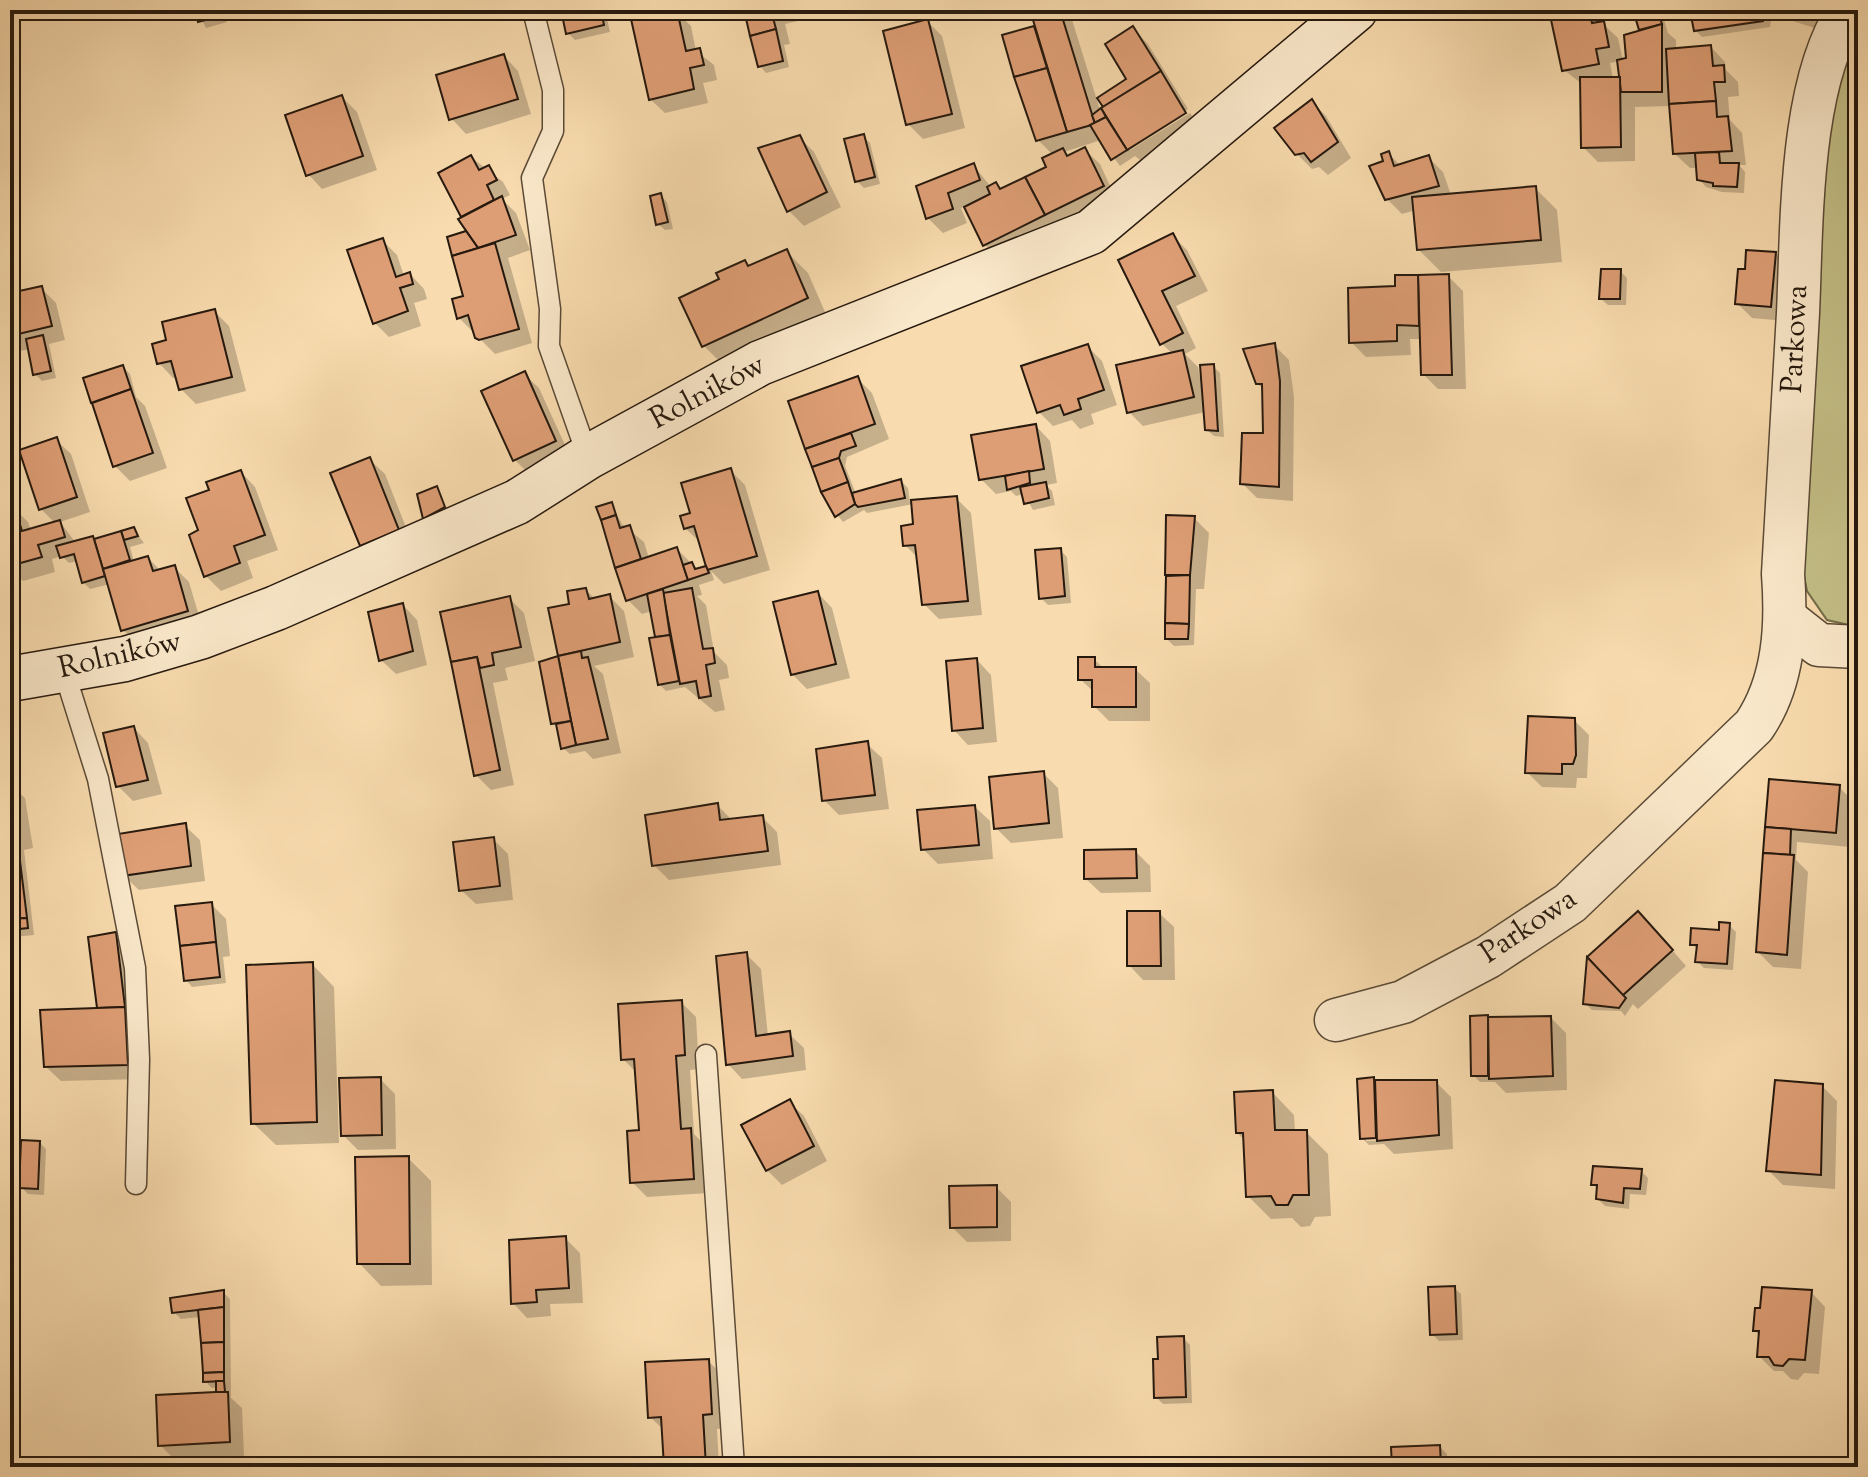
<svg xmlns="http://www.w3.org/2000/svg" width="1868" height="1477" font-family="'Sorts Mill Goudy',serif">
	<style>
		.green { fill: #c3be86; stroke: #746c4a; stroke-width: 2 }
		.shadow { fill: #0003; fill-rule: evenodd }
		.building { fill: #de9e75; stroke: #26190e; stroke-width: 2 }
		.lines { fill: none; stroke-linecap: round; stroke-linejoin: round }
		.lane-casing { stroke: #5a4a36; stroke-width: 23 }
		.street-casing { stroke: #5a4a36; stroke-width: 45 }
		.secondary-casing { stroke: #26190e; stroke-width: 47 }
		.lane { stroke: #fae8ca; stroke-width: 20 }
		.street { stroke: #fae8ca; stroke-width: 42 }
		.secondary { stroke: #fae8ca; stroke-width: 44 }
		.labels { text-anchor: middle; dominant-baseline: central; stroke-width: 6; stroke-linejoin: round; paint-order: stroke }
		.street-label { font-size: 30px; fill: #26190e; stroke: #fae8ca }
	</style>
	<rect width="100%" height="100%" fill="#f8dbae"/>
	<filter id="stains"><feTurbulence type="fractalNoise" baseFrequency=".0025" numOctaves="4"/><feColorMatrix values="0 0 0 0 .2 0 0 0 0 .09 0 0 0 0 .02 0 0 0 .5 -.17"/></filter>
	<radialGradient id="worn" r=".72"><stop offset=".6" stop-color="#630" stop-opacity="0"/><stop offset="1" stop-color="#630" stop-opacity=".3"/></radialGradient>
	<!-- green -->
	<polygon class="green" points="1858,31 1858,627 1827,620 1807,591 1800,556 1813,286 1831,107"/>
	<!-- shadow -->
	<g class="shadow">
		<polygon points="197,10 224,10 227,22 206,28"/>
		<polygon points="563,10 605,10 610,32 575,40 568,33"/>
		<polygon points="626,10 661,10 661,14 676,11 691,26 696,51 714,65 717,80 703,83 708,103 665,113 650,99 634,24"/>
		<polygon points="746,10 818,10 819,16 785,24 790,44 784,45 789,67 766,73 760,66"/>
		<polygon points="1003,10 1069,10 1100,110 1112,122 1129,80 1133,29 1148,44 1188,109 1130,145 1130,150 1190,113 1200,128 1144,163 1135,156 1120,166 1101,140 1064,152 1069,157 1085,150 1100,164 1117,201 999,259 985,245 965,206 961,208 967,223 943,233 928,218 919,187 974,166 991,187 996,185 1002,190 1048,168 1053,155 1038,140 1004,37 1037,27 1033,13 1011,20"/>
		<path d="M1588,10L1618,38L1623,61L1628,59L1643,31L1635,10H1661L1668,33L1676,40V50L1711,47L1725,62L1726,70L1738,82L1739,96L1728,97L1730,120L1742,133L1746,165H1739L1745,172L1744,193L1722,192L1706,187L1699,179L1698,168H1690L1675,154L1672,106L1635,107V161L1598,162L1583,147L1582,84L1564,70ZM1620,61L1623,79H1613L1610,63Z"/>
		<polygon points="1714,10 1769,10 1772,13 1770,27 1702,37 1695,30"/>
		<polygon points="1775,10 1825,10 1821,30 1783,18"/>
		<polygon points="928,22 942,36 965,128 923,139 908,124"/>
		<polygon points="504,56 518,71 531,114 466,134 452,119"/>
		<polygon points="342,97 357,112 377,170 322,189 308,174"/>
		<polygon points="1312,102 1326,116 1351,158 1328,175 1319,167 1312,169 1297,154"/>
		<polygon points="863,136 870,143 880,184 864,188 857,181"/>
		<polygon points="799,137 814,152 841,207 804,226 789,211"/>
		<polygon points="1389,154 1401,166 1428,157 1443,172 1451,195 1535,188 1557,210 1562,262 1441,272 1419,250 1416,210 1402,214 1387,199"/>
		<polygon points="471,157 503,182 510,195 502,199 516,213 530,250 508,258 532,343 495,354 459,318 465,298 453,255 466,233 473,240 441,173"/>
		<polygon points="660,195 667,202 673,229 665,230 658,224"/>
		<polygon points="10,227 21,266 10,269"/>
		<polygon points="1172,235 1187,250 1208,291 1176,306 1196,348 1185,354 1198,367 1201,383 1213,366 1220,373 1224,437 1214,436 1206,429 1205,412 1143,426 1129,412 1173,354 1162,344 1121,261"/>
		<polygon points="382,240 397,255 404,276 410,274 424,289 427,299 414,303 421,326 389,337 374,322"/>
		<polygon points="786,251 808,273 829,321 726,368 704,346 722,280 744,262 750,268"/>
		<polygon points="1776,254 1790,268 1786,321 1752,318 1737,303 1747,271"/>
		<polygon points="1620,271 1627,278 1626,305 1608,305 1601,299"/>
		<polygon points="1448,276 1463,291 1466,389 1438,389 1423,374 1421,339 1410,339 1411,355 1366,357 1351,342 1397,288 1397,277"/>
		<polygon points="41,288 56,303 65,340 49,344 56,378 42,381 35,374 30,349 10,353 10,295"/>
		<polygon points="214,311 229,326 246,391 196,404 181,389 178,377 173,378 159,363 169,342"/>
		<polygon points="1274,345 1289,360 1294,397 1293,501 1257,498 1242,483 1265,435 1264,390 1257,383"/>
		<polygon points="1087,346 1102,361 1117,405 1091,414 1094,424 1080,429 1072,420 1053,426 1038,411"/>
		<polygon points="123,367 130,374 136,397 145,406 167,468 130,481 115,466 93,402"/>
		<polygon points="524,374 539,388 570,456 529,474 515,460"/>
		<polygon points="857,378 872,393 889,439 847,457 845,466 856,494 901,481 908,488 910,502 956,498 971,513 982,615 939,619 924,604 919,559 905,545 915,526 913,504 867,513 864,510 843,522 826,501 791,403"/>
		<polygon points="1036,426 1050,441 1057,483 1046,485 1052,491 1055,505 1033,510 1024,494 1016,496 1011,491 996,494 981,479"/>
		<polygon points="56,440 71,454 90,512 60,522 76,543 134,530 144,543 130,547 134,562 148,558 161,571 174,567 189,582 202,626 138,644 123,630 110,584 90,589 83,582 78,561 69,563 62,556 52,559 55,572 23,581 17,575 10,577 10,508 13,507 28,522 31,531 55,523 41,509"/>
		<polygon points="370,460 385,474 413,545 376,560 362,545"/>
		<polygon points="730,470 745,485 770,570 724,584 711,571 714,580 699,585 702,595 697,596 706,605 714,652 727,665 729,678 719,680 725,710 715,712 685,687 666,691 659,684 652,611 642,614 628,600 599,509 611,504 622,524 644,542 649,558 677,549 698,570 708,567 701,543 685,528"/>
		<polygon points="241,472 255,487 278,550 247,561 253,578 221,591 206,576 201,532 211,491"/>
		<polygon points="436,489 450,515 431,524 425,518"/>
		<polygon points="1168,517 1194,518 1209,533 1204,589 1196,589 1194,645 1174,646 1167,639"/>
		<polygon points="1060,550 1067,557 1071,603 1048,605 1041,598"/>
		<polygon points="586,590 596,600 609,596 624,611 634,657 594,666 603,674 621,753 593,759 585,751 570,754 563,748 559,729 553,723 542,662 560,658 550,610 572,605"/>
		<polygon points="818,593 832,608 850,678 807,689 792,674"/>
		<polygon points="10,594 18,610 10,612"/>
		<polygon points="510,599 524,613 535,661 505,668 508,680 493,683 514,785 491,790 476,775 442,614"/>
		<polygon points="403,605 417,620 427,665 396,674 381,660"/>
		<polygon points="1094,659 1104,669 1135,669 1150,683 1150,721 1109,721 1094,706 1094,692 1080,679"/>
		<polygon points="977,660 991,675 997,742 968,745 954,730"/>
		<polygon points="1574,720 1589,735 1587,778 1577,778 1576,788 1542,787 1527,772"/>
		<polygon points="134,728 148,743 162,794 133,801 118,786"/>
		<polygon points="867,744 882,758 889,809 839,815 824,800"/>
		<polygon points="1043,773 1058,788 1063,838 1011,843 996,828"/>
		<polygon points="1771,781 1839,787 1854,802 1850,847 1797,842 1796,860 1808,872 1801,969 1773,967 1758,952"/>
		<polygon points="10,784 25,798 33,848 24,850 34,935 13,937 10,934"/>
		<polygon points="717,805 733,821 762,817 777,832 781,865 669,880 654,865"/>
		<polygon points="975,807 990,821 993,859 938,864 923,849"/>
		<polygon points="185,826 200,840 205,881 139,890 124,876"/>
		<polygon points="493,839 508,854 513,900 476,904 461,890"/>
		<polygon points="1135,851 1150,866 1151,892 1101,893 1086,879"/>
		<polygon points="211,904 226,919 230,956 223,957 226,983 192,987 186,980"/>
		<polygon points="1159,913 1174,927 1175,980 1143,980 1129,965"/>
		<polygon points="1729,925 1736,932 1733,970 1704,968 1697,961 1698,950 1692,944"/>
		<polygon points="1653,928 1686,966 1638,1009 1633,1004 1625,1016 1621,1011 1592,1010 1585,1003"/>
		<polygon points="115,934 130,949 142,1079 61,1081 46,1067 99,1010"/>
		<polygon points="746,954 761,969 768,1036 789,1034 804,1048 806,1070 742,1079 728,1064"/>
		<polygon points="312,964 334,987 339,1143 276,1145 253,1123"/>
		<polygon points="681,1002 696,1017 699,1069 690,1070 694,1134 705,1145 708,1193 647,1197 632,1182 641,1132 637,1073 623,1059"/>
		<polygon points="1487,1017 1551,1018 1566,1033 1567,1090 1506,1093 1495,1082 1480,1082 1473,1075"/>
		<polygon points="380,1079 395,1094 396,1149 358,1150 343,1135"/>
		<path d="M1373,1080L1436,1082L1451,1097L1453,1149L1394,1154L1384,1144L1369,1145L1362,1138ZM1366,1136H1386L1387,1140L1366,1141Z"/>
		<polygon points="1822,1086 1837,1101 1835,1189 1783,1185 1768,1170"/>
		<polygon points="1272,1092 1294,1115 1295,1132 1306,1132 1328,1154 1331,1216 1315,1217 1310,1226 1301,1227 1292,1218 1271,1219 1248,1196 1246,1141 1237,1133"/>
		<polygon points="789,1102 804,1116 827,1161 782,1185 767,1170"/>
		<polygon points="39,1142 46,1149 44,1195 28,1194 21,1187"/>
		<polygon points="408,1158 431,1181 432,1285 381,1286 359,1263"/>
		<polygon points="1641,1171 1648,1178 1646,1195 1630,1194 1629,1209 1605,1206 1598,1199 1599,1190 1593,1184"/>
		<polygon points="996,1187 1011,1202 1011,1241 967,1242 952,1227"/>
		<polygon points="565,1238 580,1253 583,1303 550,1304 551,1316 527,1318 513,1303"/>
		<polygon points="1454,1288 1461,1294 1463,1340 1439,1341 1432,1334"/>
		<polygon points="223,1292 230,1299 231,1398 242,1408 244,1456 175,1460 160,1445 221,1394 218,1387 212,1388 205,1381 200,1317 181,1319 174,1312"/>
		<polygon points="1811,1292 1825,1307 1819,1374 1804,1373 1798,1380 1791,1379 1783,1371 1774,1371 1759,1356 1760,1336 1755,1331"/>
		<polygon points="1183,1338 1190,1345 1192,1403 1163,1404 1156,1397 1160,1361"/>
		<polygon points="708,1361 723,1375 726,1428 717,1429 719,1467 666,1467 664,1430 650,1417"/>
		<polygon points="1440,1447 1447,1454 1447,1467 1394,1467"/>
	</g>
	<!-- building -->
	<g class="building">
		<polygon points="195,10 220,10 221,16 198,22"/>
		<polygon points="561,10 601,10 604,25 566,34"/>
		<polygon points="624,10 650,10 651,14 626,19"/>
		<polygon points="677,10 686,51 700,48 704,65 690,68 694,89 649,100 631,19"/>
		<polygon points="744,10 771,10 776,29 750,36"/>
		<polygon points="1030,10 1060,10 1095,124 1067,132"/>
		<polygon points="1576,10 1589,10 1592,23 1604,21 1609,47 1596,49 1599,64 1562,71 1550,15"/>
		<polygon points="1633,10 1657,10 1662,24 1639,30"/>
		<polygon points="1765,10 1763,21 1694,31 1691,16 1719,10"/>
		<polygon points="1786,10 1808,10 1807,16"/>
		<polygon points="928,19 952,114 906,125 883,31"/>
		<polygon points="1662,24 1662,92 1621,92 1617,60 1626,58 1624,35"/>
		<polygon points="1034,26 1047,68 1014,77 1002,35"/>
		<polygon points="1133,26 1161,71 1103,107 1097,98 1126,79 1105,44"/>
		<polygon points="776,29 783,61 758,67 750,36"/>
		<polygon points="1711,45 1713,66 1724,65 1725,82 1714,82 1716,101 1669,104 1666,49"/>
		<polygon points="504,54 518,99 449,120 436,75"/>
		<polygon points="1047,68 1067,132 1036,141 1014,77"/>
		<polygon points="1161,71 1186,113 1127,150 1101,108"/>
		<polygon points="1580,77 1620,77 1621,147 1581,148"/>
		<polygon points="342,95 363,156 306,176 285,115"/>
		<polygon points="1312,99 1338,142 1311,162 1304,153 1295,155 1274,128"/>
		<polygon points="1716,101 1717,117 1728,116 1732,151 1673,154 1669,104"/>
		<polygon points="1101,108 1106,117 1095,123 1092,115"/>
		<polygon points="1106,117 1127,150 1111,160 1090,125"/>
		<polygon points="864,134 875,177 855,182 844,139"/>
		<polygon points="800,135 827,192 787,212 758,148"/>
		<polygon points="1085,147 1104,186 1045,215 1025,177 1046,167 1042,158 1063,148 1067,156"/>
		<polygon points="1389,151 1394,166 1429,155 1439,186 1385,200 1369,166 1383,161 1381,154"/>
		<polygon points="1719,152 1720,163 1739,163 1737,187 1713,186 1713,183 1697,180 1695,153"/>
		<polygon points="471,155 479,170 489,165 497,180 487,185 494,200 461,217 438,173"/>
		<polygon points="974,163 980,180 948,193 953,209 926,219 916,186"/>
		<polygon points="1025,177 1045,215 983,246 964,207 990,194 987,187 996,182 1000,189"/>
		<polygon points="1536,186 1541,240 1417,250 1412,197"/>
		<polygon points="661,193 668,222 656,225 650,196"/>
		<polygon points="502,196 516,235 478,248 458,219"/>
		<polygon points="466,231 478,248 452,256 447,237"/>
		<polygon points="1173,233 1195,276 1162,291 1183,333 1160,345 1118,260"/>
		<polygon points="383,238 396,277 410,272 413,284 400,288 408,311 373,324 347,250"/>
		<polygon points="495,243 519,329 479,340 475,338 468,315 457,319 452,299 463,296 452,256"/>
		<polygon points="787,249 808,298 702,347 679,298 719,279 716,273 745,260 748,266"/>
		<polygon points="1746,250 1776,252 1771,307 1735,304 1738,269 1745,269"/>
		<polygon points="1601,269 1621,269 1620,299 1599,299"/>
		<polygon points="1449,274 1452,375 1421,375 1418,275"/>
		<polygon points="1395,275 1418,275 1419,326 1397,325 1397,341 1349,343 1348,288 1395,286"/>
		<polygon points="42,286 52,326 10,336 10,293"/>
		<polygon points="215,309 232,377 179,390 171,361 157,364 152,344 166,340 162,322"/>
		<polygon points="43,335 51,371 33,375 26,339"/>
		<polygon points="1275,343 1280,381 1279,487 1240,484 1242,433 1263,433 1262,384 1256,384 1243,349"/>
		<polygon points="1088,344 1104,390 1078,399 1081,409 1064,415 1060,405 1037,413 1021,366"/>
		<polygon points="1183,350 1194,397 1127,413 1116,365"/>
		<polygon points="1214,364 1218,431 1205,430 1200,365"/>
		<polygon points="123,365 131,389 91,403 83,378"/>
		<polygon points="525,371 556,441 513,461 481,391"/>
		<polygon points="858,376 875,424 805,449 788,401"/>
		<polygon points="131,389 153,453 113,467 92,403"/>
		<polygon points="1036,424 1044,469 979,480 971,435"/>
		<polygon points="851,433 856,446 841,451 839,458 812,467 805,449"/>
		<polygon points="57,437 77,497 39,510 19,450"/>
		<polygon points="370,457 399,530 360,546 330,473"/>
		<polygon points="839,458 848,482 821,492 812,467"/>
		<polygon points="731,468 757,556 707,570 694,526 684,529 680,516 690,513 681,483"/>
		<polygon points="241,470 265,535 234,546 240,563 204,577 189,535 198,530 186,498 209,490 206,482"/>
		<polygon points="1029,471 1030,483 1007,490 1005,476"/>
		<polygon points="901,479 905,498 858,507 855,504 852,493"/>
		<polygon points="848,482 855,504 835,517 821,492"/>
		<polygon points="1046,482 1049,498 1024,504 1020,487"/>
		<polygon points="437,486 445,507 423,519 417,494"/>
		<polygon points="957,496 968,601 922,605 915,545 903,546 901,526 913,524 911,500"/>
		<polygon points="612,502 616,515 601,520 596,507"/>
		<polygon points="14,505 22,531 60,520 65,537 38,545 42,557 10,566 10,506"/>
		<polygon points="616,515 620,528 630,525 641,559 615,568 601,520"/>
		<polygon points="1166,515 1195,516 1190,575 1165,575"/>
		<polygon points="134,527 138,536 124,540 121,531"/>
		<polygon points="121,531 130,560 103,569 94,539"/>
		<polygon points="93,536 105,576 82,583 74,554 60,558 56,546"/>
		<polygon points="677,547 688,580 626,601 615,568"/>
		<polygon points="1061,548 1065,596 1039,599 1035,550"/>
		<polygon points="148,556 153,571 175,565 188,611 121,631 103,569"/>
		<polygon points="692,562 695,569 706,566 709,573 688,580 683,565"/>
		<polygon points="1190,575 1189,624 1165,623 1166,576"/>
		<polygon points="586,588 589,599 610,594 620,642 558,656 548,608 569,604 567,591"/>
		<polygon points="692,588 703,649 713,648 715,663 706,665 711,696 699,698 696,681 680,684 663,593"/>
		<polygon points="663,589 670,635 655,637 647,594"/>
		<polygon points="818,591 836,664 791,675 773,602"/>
		<polygon points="510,596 521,647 492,653 494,665 480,668 477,657 451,662 440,612"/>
		<polygon points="403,603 413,651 379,661 368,612"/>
		<polygon points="1165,623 1189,624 1188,639 1165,639"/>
		<polygon points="670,635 679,681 658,685 649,638"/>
		<polygon points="581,651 582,658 588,657 608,739 576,745 558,656"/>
		<polygon points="558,656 571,721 551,724 539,662"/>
		<polygon points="477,657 500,770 474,776 451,662"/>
		<polygon points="1078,657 1095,657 1095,667 1136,667 1136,707 1092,707 1092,680 1078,680"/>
		<polygon points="977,658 983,728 952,731 946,661"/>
		<polygon points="1528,716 1575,718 1576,755 1573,764 1562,764 1562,774 1525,773"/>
		<polygon points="571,721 576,745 561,749 556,724"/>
		<polygon points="134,726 148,780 116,787 103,733"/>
		<polygon points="868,741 875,795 822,801 816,749"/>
		<polygon points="1044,771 1049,823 994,829 989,777"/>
		<polygon points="1769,779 1840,785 1836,833 1765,827"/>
		<polygon points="11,782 19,834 10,836 10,782"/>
		<polygon points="718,803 720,820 763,815 768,851 652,866 645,815"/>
		<polygon points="975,805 979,845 921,850 917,810"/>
		<polygon points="186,823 191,866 122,876 118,834"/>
		<polygon points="1765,827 1791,829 1790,855 1763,853"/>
		<polygon points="17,835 20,861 11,861 10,836"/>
		<polygon points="494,837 500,886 459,891 453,842"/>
		<polygon points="1136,849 1137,878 1084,879 1084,850"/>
		<polygon points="1763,853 1794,855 1787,955 1756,952"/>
		<polygon points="10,861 20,861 27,918 10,919"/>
		<polygon points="212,902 216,942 180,946 175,906"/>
		<polygon points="1127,911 1160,911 1161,966 1127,966"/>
		<polygon points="1638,911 1673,950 1622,996 1587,957"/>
		<polygon points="27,918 28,928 10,930 10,919"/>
		<polygon points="1719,922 1730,923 1727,964 1695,962 1697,945 1690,945 1691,928 1719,930"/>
		<polygon points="116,932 125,1007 97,1008 88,937"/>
		<polygon points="216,942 220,977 184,981 180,946"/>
		<polygon points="747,952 756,1036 790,1031 793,1056 726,1065 716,956"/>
		<polygon points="1587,957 1626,998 1619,1008 1583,1004"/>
		<polygon points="313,962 317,1122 251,1124 246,965"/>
		<polygon points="682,1000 685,1055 676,1056 681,1129 691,1128 694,1179 630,1183 627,1131 639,1130 634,1059 621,1060 618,1004"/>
		<polygon points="125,1007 128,1065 44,1067 40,1010"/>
		<polygon points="1488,1015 1488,1076 1471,1076 1470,1016"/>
		<polygon points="1551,1016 1553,1076 1489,1079 1488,1017"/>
		<polygon points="381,1077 382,1135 341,1136 339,1078"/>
		<polygon points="1374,1077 1376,1138 1360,1139 1357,1079"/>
		<polygon points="1375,1080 1437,1080 1439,1135 1377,1141"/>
		<polygon points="1775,1080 1823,1084 1821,1175 1766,1171"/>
		<polygon points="1273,1090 1275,1130 1307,1130 1309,1195 1293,1195 1288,1205 1276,1205 1271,1196 1246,1197 1243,1133 1236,1133 1234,1092"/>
		<polygon points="790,1099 814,1146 766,1171 741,1125"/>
		<polygon points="21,1140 40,1141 38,1189 19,1188"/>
		<polygon points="409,1156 410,1264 357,1264 355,1157"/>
		<polygon points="1593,1166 1642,1169 1640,1189 1624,1188 1623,1203 1596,1199 1597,1185 1591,1185"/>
		<polygon points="997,1185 997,1227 950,1228 949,1186"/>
		<polygon points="566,1236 569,1288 536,1290 537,1302 511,1304 509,1240"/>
		<polygon points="1455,1286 1457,1334 1430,1335 1428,1287"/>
		<polygon points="1762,1287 1812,1290 1805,1360 1789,1359 1783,1366 1774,1365 1769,1357 1757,1357 1759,1331 1753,1331 1755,1308 1760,1308"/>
		<polygon points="224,1290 224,1307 172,1313 170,1298"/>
		<polygon points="224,1307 224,1342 201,1343 198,1310"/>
		<polygon points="1184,1336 1186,1397 1154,1398 1153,1359 1158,1359 1157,1337"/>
		<polygon points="224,1342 224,1372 203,1373 201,1343"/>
		<polygon points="709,1359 712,1414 703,1415 706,1467 664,1467 661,1417 648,1418 645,1362"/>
		<polygon points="224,1372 224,1381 203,1382 203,1373"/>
		<polygon points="216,1381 224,1381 225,1392 216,1392"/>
		<polygon points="216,1392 228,1392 230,1442 158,1446 156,1395"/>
		<polygon points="1440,1445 1441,1467 1392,1467 1391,1447"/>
	</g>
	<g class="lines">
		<!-- lane casing -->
		<g class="lane-casing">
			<g id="lane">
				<polyline points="533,10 553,90 553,131 532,178 550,309 549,346 588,457"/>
				<polyline points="64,671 98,779 135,968 139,1059 136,1184"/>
				<polyline points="706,1055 734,1467"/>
			</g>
		</g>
		<!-- street casing -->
		<g class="street-casing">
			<g id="street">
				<polyline points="1786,619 1819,645 1858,647"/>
				<path d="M1336,1020L1403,1002L1488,957L1570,903L1754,726C1784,682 1787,626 1783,574C1788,487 1793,400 1798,313C1802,227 1799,81 1849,10"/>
			</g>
		</g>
		<!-- secondary casing -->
		<g class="secondary-casing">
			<polyline id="secondary" points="10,679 125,659 200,637 276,608 517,502 588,457 760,363 1091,232 1355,10"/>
		</g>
		<!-- lane -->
		<use href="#lane" class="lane"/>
		<!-- street -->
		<use href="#street" class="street"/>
		<!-- secondary -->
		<use href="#secondary" class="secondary"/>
	</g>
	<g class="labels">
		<!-- street labels -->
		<g class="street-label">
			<text transform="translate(1796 339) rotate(-87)">Parkowa</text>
			<text transform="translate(708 393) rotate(-28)">Rolników</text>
			<text transform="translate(120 656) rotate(-13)">Rolników</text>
			<text transform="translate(1529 927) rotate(-34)">Parkowa</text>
		</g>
	</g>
	<!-- margin -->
	<rect width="1868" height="1477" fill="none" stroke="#f8dbae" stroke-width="40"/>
	<rect x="12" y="12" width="1844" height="1453" fill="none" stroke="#26190e" stroke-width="4"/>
	<rect x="20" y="20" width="1828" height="1437" fill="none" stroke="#26190e" stroke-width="2"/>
	<rect width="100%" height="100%" filter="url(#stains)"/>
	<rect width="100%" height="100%" fill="url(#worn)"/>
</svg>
